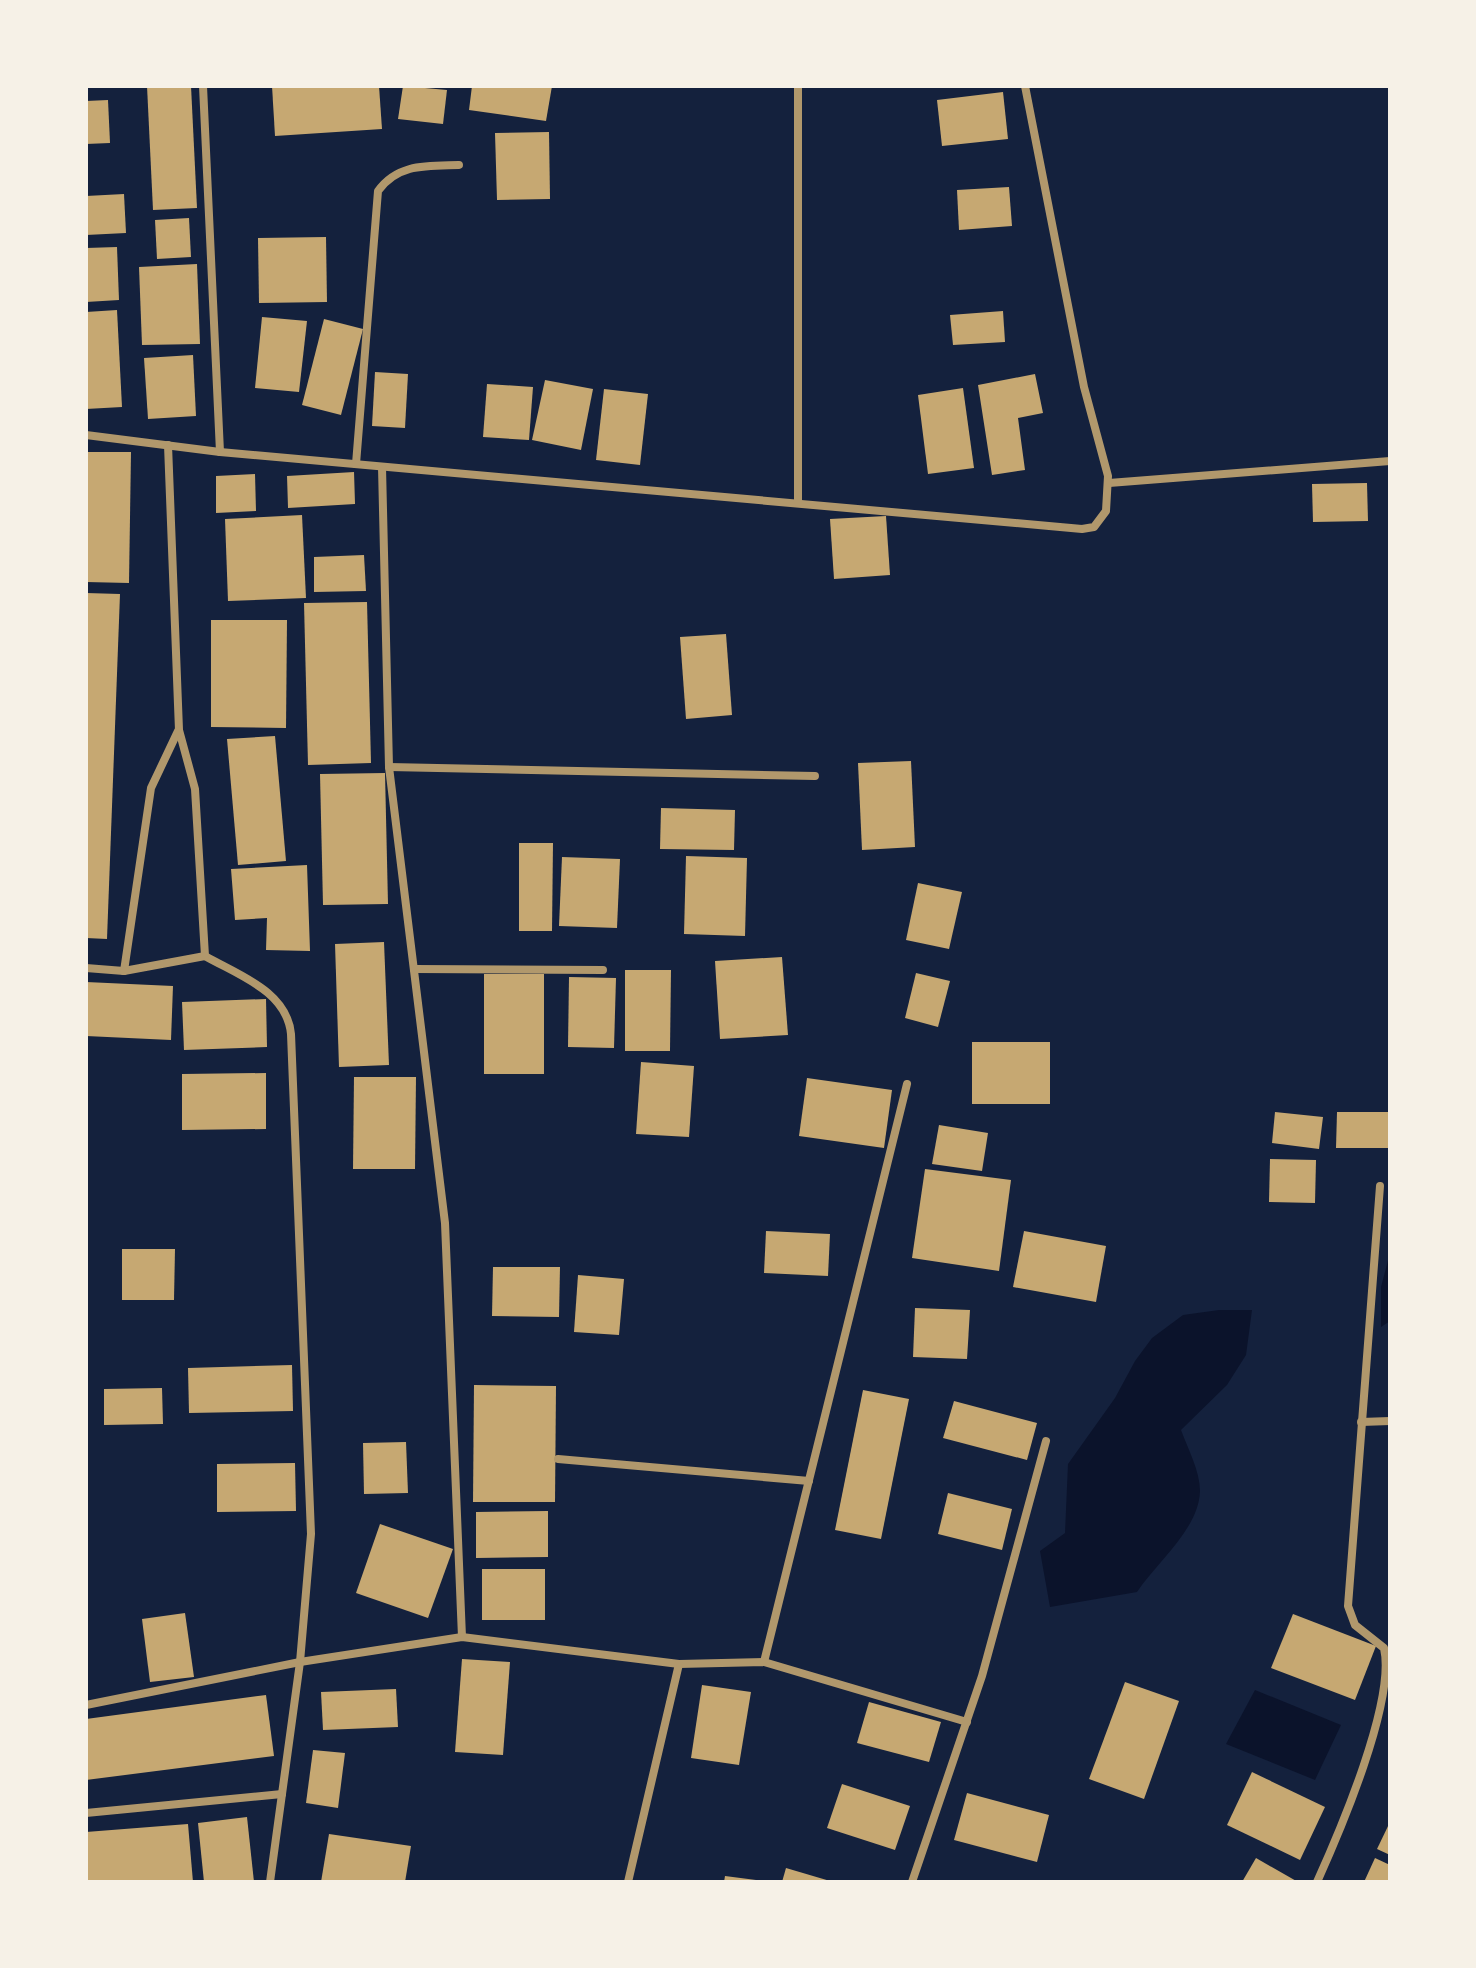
<svg xmlns="http://www.w3.org/2000/svg" width="1476" height="1968" font-family="'Zilla Slab',serif">
	<style>
		.water { fill: #0b132b }
		.building { fill: #c6a872 }
		.lines { fill: none; stroke-linecap: round; stroke-linejoin: round }
		.minor { stroke: #b1986c; stroke-width: 8 }
	</style>
	<rect width="100%" height="100%" fill="#14213d"/>
	<!-- water -->
	<g class="water">
		<polygon points="1390,1253 1390,1321 1381,1327 1381,1287"/>
		<path d="M1219,1310H1252L1246,1355L1227,1385L1181,1430C1188,1449 1200,1471 1200,1491C1199,1529 1157,1562 1137,1592L1050,1607L1040,1551L1065,1533L1068,1464L1115,1398L1135,1361L1152,1338L1183,1315Z"/>
		<polygon points="1255,1690 1341,1725 1315,1780 1226,1744"/>
	</g>
	<!-- building -->
	<g class="building">
		<polygon points="147,86 191,86 197,208 153,210"/>
		<polygon points="272,86 379,86 382,129 275,136"/>
		<polygon points="403,86 447,90 443,124 398,119"/>
		<polygon points="472,86 552,86 546,121 469,110"/>
		<polygon points="1003,92 1008,139 942,146 937,100"/>
		<polygon points="108,100 110,143 86,144 86,101"/>
		<polygon points="549,132 550,199 497,200 495,133"/>
		<polygon points="1009,187 1012,226 959,230 957,190"/>
		<polygon points="124,194 126,233 86,235 86,196"/>
		<polygon points="189,218 191,257 157,259 155,220"/>
		<polygon points="326,237 327,302 259,303 258,238"/>
		<polygon points="117,247 119,300 86,302 86,248"/>
		<polygon points="197,264 200,344 142,345 139,267"/>
		<polygon points="117,310 122,407 86,409 86,312"/>
		<polygon points="1003,311 1005,342 953,345 950,315"/>
		<polygon points="262,317 307,321 299,392 255,388"/>
		<polygon points="324,319 363,329 341,415 302,405"/>
		<polygon points="193,355 196,416 148,419 144,358"/>
		<polygon points="375,372 408,374 405,428 372,426"/>
		<polygon points="1035,374 1043,413 1018,418 1025,470 992,475 978,385"/>
		<polygon points="545,380 593,389 581,450 532,440"/>
		<polygon points="487,384 533,387 529,440 483,437"/>
		<polygon points="963,388 974,468 928,474 918,395"/>
		<polygon points="604,389 648,394 640,465 596,460"/>
		<polygon points="86,452 131,452 129,583 86,582"/>
		<polygon points="354,472 355,504 288,508 287,476"/>
		<polygon points="255,474 256,511 216,513 216,476"/>
		<polygon points="1367,483 1368,521 1313,522 1312,484"/>
		<polygon points="302,515 306,598 228,601 225,519"/>
		<polygon points="886,516 890,575 834,579 830,519"/>
		<polygon points="364,555 366,591 314,592 314,557"/>
		<polygon points="86,593 120,594 107,939 86,938"/>
		<polygon points="367,602 371,763 308,765 304,603"/>
		<polygon points="211,620 287,620 286,728 211,727"/>
		<polygon points="726,634 732,715 686,719 680,637"/>
		<polygon points="275,736 286,861 238,865 227,739"/>
		<polygon points="911,761 915,847 862,850 858,763"/>
		<polygon points="385,773 388,904 323,905 320,774"/>
		<polygon points="661,808 735,810 734,850 660,849"/>
		<polygon points="519,843 553,843 552,931 519,931"/>
		<polygon points="686,856 747,858 745,936 684,934"/>
		<polygon points="562,857 620,859 617,928 559,926"/>
		<polygon points="307,865 310,951 266,950 267,918 235,920 231,869"/>
		<polygon points="918,883 962,892 949,949 906,940"/>
		<polygon points="384,942 389,1065 339,1067 335,944"/>
		<polygon points="782,957 788,1035 720,1039 715,961"/>
		<polygon points="625,970 671,970 670,1051 625,1051"/>
		<polygon points="916,973 950,981 938,1027 905,1018"/>
		<rect x="484" y="974" width="60" height="100"/>
		<polygon points="569,977 616,978 614,1048 568,1047"/>
		<polygon points="86,982 173,986 171,1040 86,1036"/>
		<polygon points="266,999 267,1047 184,1050 182,1002"/>
		<rect x="972" y="1042" width="78" height="62"/>
		<polygon points="641,1062 694,1066 689,1137 636,1134"/>
		<polygon points="266,1073 266,1129 182,1130 182,1074"/>
		<polygon points="354,1077 416,1077 415,1169 353,1169"/>
		<polygon points="807,1078 892,1090 884,1148 799,1136"/>
		<polygon points="1275,1112 1323,1117 1319,1149 1272,1143"/>
		<polygon points="1337,1112 1390,1112 1390,1148 1336,1148"/>
		<polygon points="939,1125 988,1133 982,1171 932,1164"/>
		<polygon points="1270,1159 1316,1160 1315,1203 1269,1202"/>
		<polygon points="925,1169 1011,1180 999,1271 912,1258"/>
		<polygon points="766,1231 830,1234 828,1276 764,1273"/>
		<polygon points="1024,1231 1106,1246 1096,1302 1013,1287"/>
		<polygon points="122,1249 175,1249 174,1300 122,1300"/>
		<polygon points="493,1267 560,1267 559,1317 492,1316"/>
		<polygon points="578,1275 624,1279 619,1335 574,1332"/>
		<polygon points="915,1308 970,1310 967,1359 913,1357"/>
		<polygon points="292,1365 293,1411 189,1413 188,1368"/>
		<polygon points="474,1385 556,1386 555,1502 473,1502"/>
		<polygon points="162,1388 163,1424 104,1425 104,1389"/>
		<polygon points="863,1390 909,1399 881,1539 835,1530"/>
		<polygon points="954,1401 1037,1423 1027,1460 943,1438"/>
		<polygon points="406,1442 408,1493 364,1494 363,1443"/>
		<polygon points="295,1463 296,1511 217,1512 217,1464"/>
		<polygon points="948,1493 1012,1509 1002,1550 938,1534"/>
		<polygon points="548,1511 548,1557 476,1558 476,1512"/>
		<polygon points="380,1524 453,1549 428,1618 356,1593"/>
		<rect x="482" y="1569" width="63" height="51"/>
		<polygon points="185,1613 194,1677 150,1682 142,1619"/>
		<polygon points="1293,1614 1376,1646 1355,1700 1271,1668"/>
		<polygon points="462,1659 510,1662 503,1755 455,1752"/>
		<polygon points="1125,1682 1179,1701 1144,1799 1089,1779"/>
		<polygon points="702,1685 751,1692 739,1765 691,1758"/>
		<polygon points="396,1689 398,1727 323,1730 321,1692"/>
		<polygon points="266,1695 274,1756 86,1780 86,1719"/>
		<polygon points="869,1702 941,1722 929,1762 857,1743"/>
		<polygon points="313,1750 345,1753 338,1808 306,1803"/>
		<polygon points="1252,1772 1325,1807 1300,1860 1227,1825"/>
		<polygon points="842,1784 910,1806 895,1850 827,1828"/>
		<polygon points="967,1793 1049,1815 1037,1862 954,1840"/>
		<polygon points="247,1817 254,1882 204,1882 198,1823"/>
		<polygon points="1390,1822 1390,1855 1377,1849"/>
		<polygon points="188,1824 193,1882 86,1882 86,1832"/>
		<polygon points="329,1834 411,1846 405,1882 321,1882"/>
		<polygon points="1256,1858 1298,1882 1242,1882"/>
		<polygon points="1375,1858 1390,1865 1390,1882 1364,1882"/>
		<polygon points="786,1868 830,1881 829,1882 782,1882"/>
		<polygon points="725,1876 756,1880 756,1882 724,1882"/>
	</g>
	<g class="lines">
		<!-- minor -->
		<g class="minor">
			<polyline points="203,86 220,452"/>
			<polyline points="86,435 220,452 1082,529 1094,527 1106,511 1108,476 1084,387 1025,86"/>
			<path d="M168,445L179,730L195,789L205,956C238,975 287,991 291,1034L311,1534L300,1662L270,1882"/>
			<path d="M356,464L378,191C398,163 428,166 459,165"/>
			<polyline points="382,467 389,767 445,1223 462,1637"/>
			<polyline points="1109,483 1390,461"/>
			<polyline points="798,502 798,86"/>
			<polyline points="389,767 815,776"/>
			<polyline points="86,968 124,971 205,956"/>
			<polyline points="414,969 603,970"/>
			<polyline points="124,971 151,788 178,731"/>
			<polyline points="1361,1422 1390,1421"/>
			<polyline points="558,1459 809,1481"/>
			<polyline points="764,1662 907,1084"/>
			<polyline points="86,1705 300,1662 462,1637 679,1664 764,1662 967,1722"/>
			<polyline points="86,1813 282,1794"/>
			<polyline points="628,1882 679,1664"/>
			<polyline points="912,1882 982,1676 1046,1441"/>
			<path d="M1317,1882C1340,1831 1396,1701 1384,1648L1355,1625L1348,1606L1380,1186"/>
		</g>
	</g>
	<!-- border -->
	<rect width="1476" height="1968" fill="none" stroke="#f6f1e7" stroke-width="176"/>
</svg>
